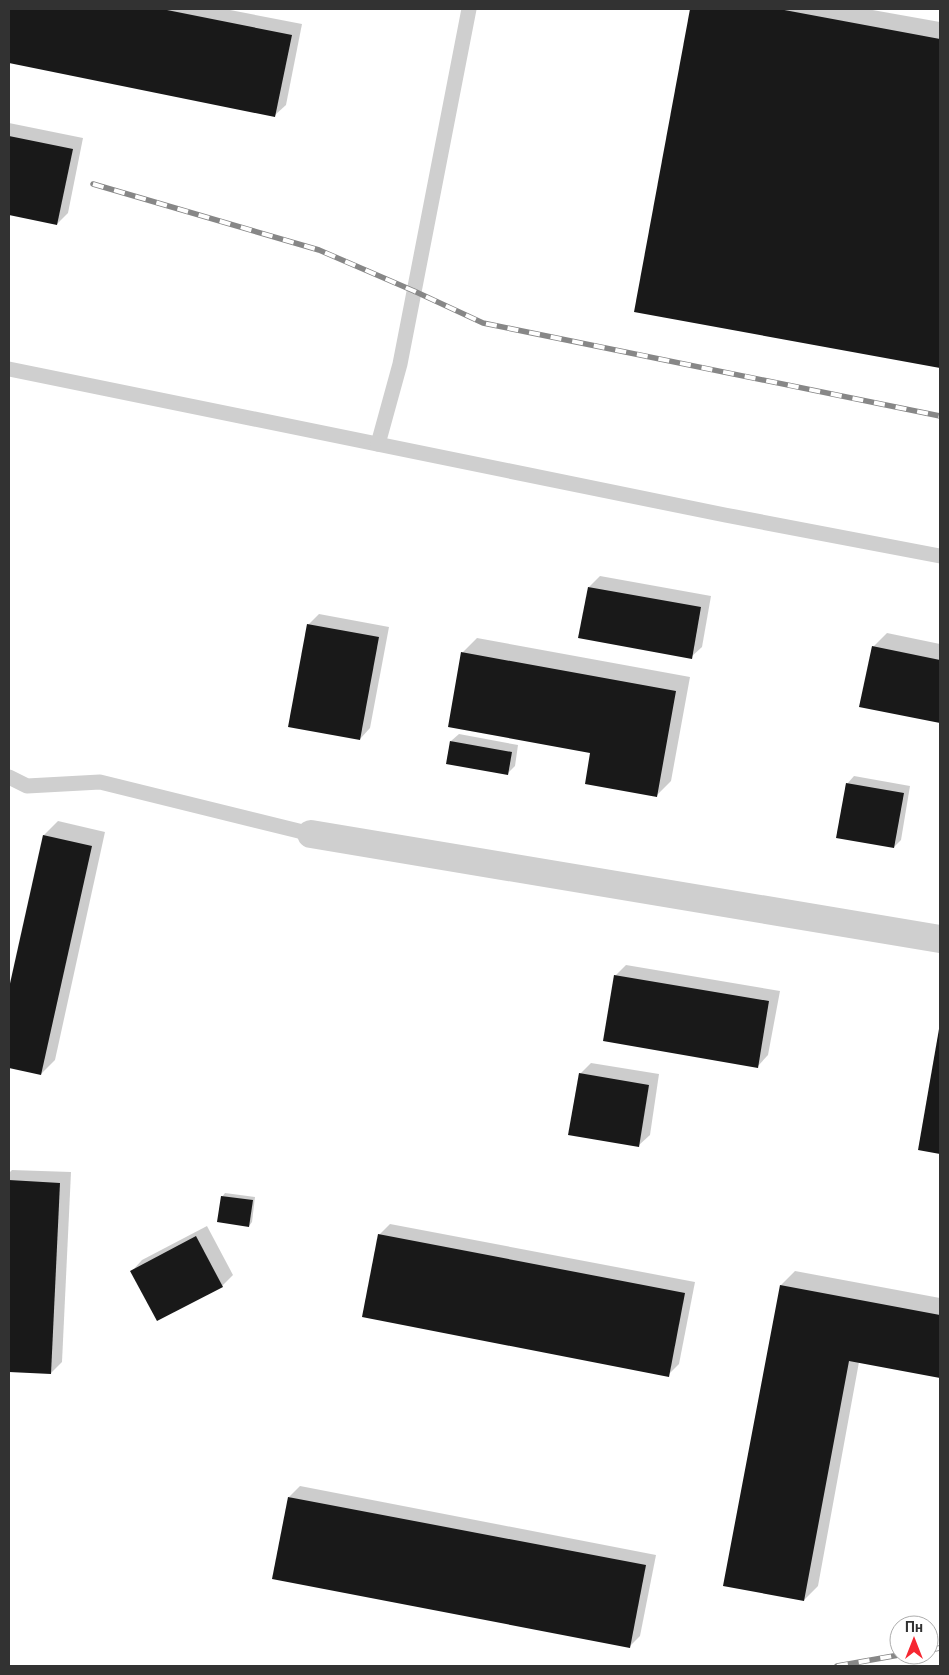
<svg xmlns="http://www.w3.org/2000/svg" width="949" height="1675" font-family="Roboto,sans-serif">
	<style>
		.shadow { fill: #0003 }
		.building { fill: #191919 }
		.lines { fill: none; stroke-linecap: round; stroke-linejoin: round }
		.lane { stroke: #cfcfcf; stroke-width: 15 }
		.street { stroke: #cfcfcf; stroke-width: 28 }
		.rail-casing { stroke: #878787; stroke-width: 5.5 }
		.rail { stroke: #fff; stroke-width: 4; stroke-dasharray: 11; stroke-linecap: butt }
	</style>
	<rect width="100%" height="100%" fill="#fff"/>
	<!-- shadow -->
	<g class="shadow">
		<polygon points="9,9 225,9 302,24 286,105 275,115 9,62"/>
		<polygon points="691,9 867,9 940,22 940,367 635,311"/>
		<polygon points="9,123 83,138 68,213 57,224 9,214"/>
		<polygon points="600,576 711,596 702,647 691,657 589,587"/>
		<polygon points="319,614 389,627 370,728 360,739 308,625"/>
		<polygon points="887,633 940,644 940,721 861,706 873,647"/>
		<polygon points="477,638 690,677 671,781 657,795 592,752 449,726 463,652"/>
		<polygon points="459,734 518,745 515,766 507,774 451,741"/>
		<polygon points="854,776 910,786 901,840 894,847 847,784"/>
		<polygon points="58,821 105,832 55,1060 41,1074 9,1067 9,994 44,835"/>
		<polygon points="626,965 780,991 768,1055 758,1066 615,976"/>
		<polygon points="940,1030 940,1153 919,1149"/>
		<polygon points="591,1063 659,1074 650,1135 639,1145 580,1074"/>
		<polygon points="12,1170 71,1172 62,1362 51,1373 9,1371 9,1173"/>
		<polygon points="225,1193 255,1197 252,1222 249,1226 222,1197"/>
		<polygon points="390,1224 695,1282 679,1364 668,1375 379,1235"/>
		<polygon points="207,1226 233,1275 222,1286 132,1271 142,1260"/>
		<polygon points="795,1271 940,1298 940,1377 859,1362 818,1586 804,1600 781,1285"/>
		<polygon points="300,1486 656,1555 640,1636 629,1647 289,1497"/>
	</g>
	<!-- building -->
	<g class="building">
		<polygon points="9,9 162,9 292,35 275,117 9,63"/>
		<polygon points="690,9 779,9 940,39 940,368 634,312"/>
		<polygon points="9,136 73,149 57,225 9,215"/>
		<polygon points="588,587 701,607 692,659 578,638"/>
		<polygon points="307,624 379,637 360,740 288,727"/>
		<polygon points="872,646 940,660 940,723 859,707"/>
		<polygon points="461,652 676,691 657,797 585,784 590,753 448,727"/>
		<polygon points="450,741 512,752 508,775 446,764"/>
		<polygon points="846,783 904,793 894,848 836,838"/>
		<polygon points="43,835 92,846 41,1075 9,1068 9,988"/>
		<polygon points="614,975 769,1001 758,1068 603,1041"/>
		<polygon points="939,1029 940,1029 940,1154 918,1150"/>
		<polygon points="579,1073 649,1085 639,1147 568,1135"/>
		<polygon points="9,1180 60,1183 51,1374 9,1372"/>
		<polygon points="221,1196 253,1200 249,1227 217,1222"/>
		<polygon points="378,1234 685,1293 669,1377 362,1317"/>
		<polygon points="196,1236 223,1287 157,1321 130,1271"/>
		<polygon points="780,1285 940,1315 940,1378 849,1361 804,1601 723,1586"/>
		<polygon points="288,1497 646,1565 630,1648 272,1579"/>
	</g>
	<g class="lines">
		<!-- lane -->
		<g class="lane">
			<polyline points="9,369 725,515 940,556"/>
			<polyline points="378,444 400,364 469,9"/>
			<polyline points="9,777 27,786 100,782 311,834"/>
		</g>
		<!-- street -->
		<polyline class="street" points="311,834 940,939"/>
		<!-- rail casing -->
		<g class="rail-casing">
			<g id="rail">
				<polyline points="93,184 319,250 414,291 483,323 940,416"/>
				<polyline points="929,1650 940,1648"/>
				<polyline points="837,1666 899,1655"/>
			</g>
		</g>
		<!-- rail -->
		<use href="#rail" class="rail"/>
	</g>
	<!-- border -->
	<rect width="949" height="1675" fill="none" stroke="#323232" stroke-width="20"/>
	<!-- north arrow -->
	<g transform="translate(914 1640)"><circle r="24" fill="#ffffff" stroke="#adadad"/>
	<path d="M0-4L9 19L0 12L-9 19Z" fill="#f62731"/>
	<text y="-8" font-size="14" font-weight="bold" text-anchor="middle" fill="#323232">Пн</text>
	</g>
</svg>
